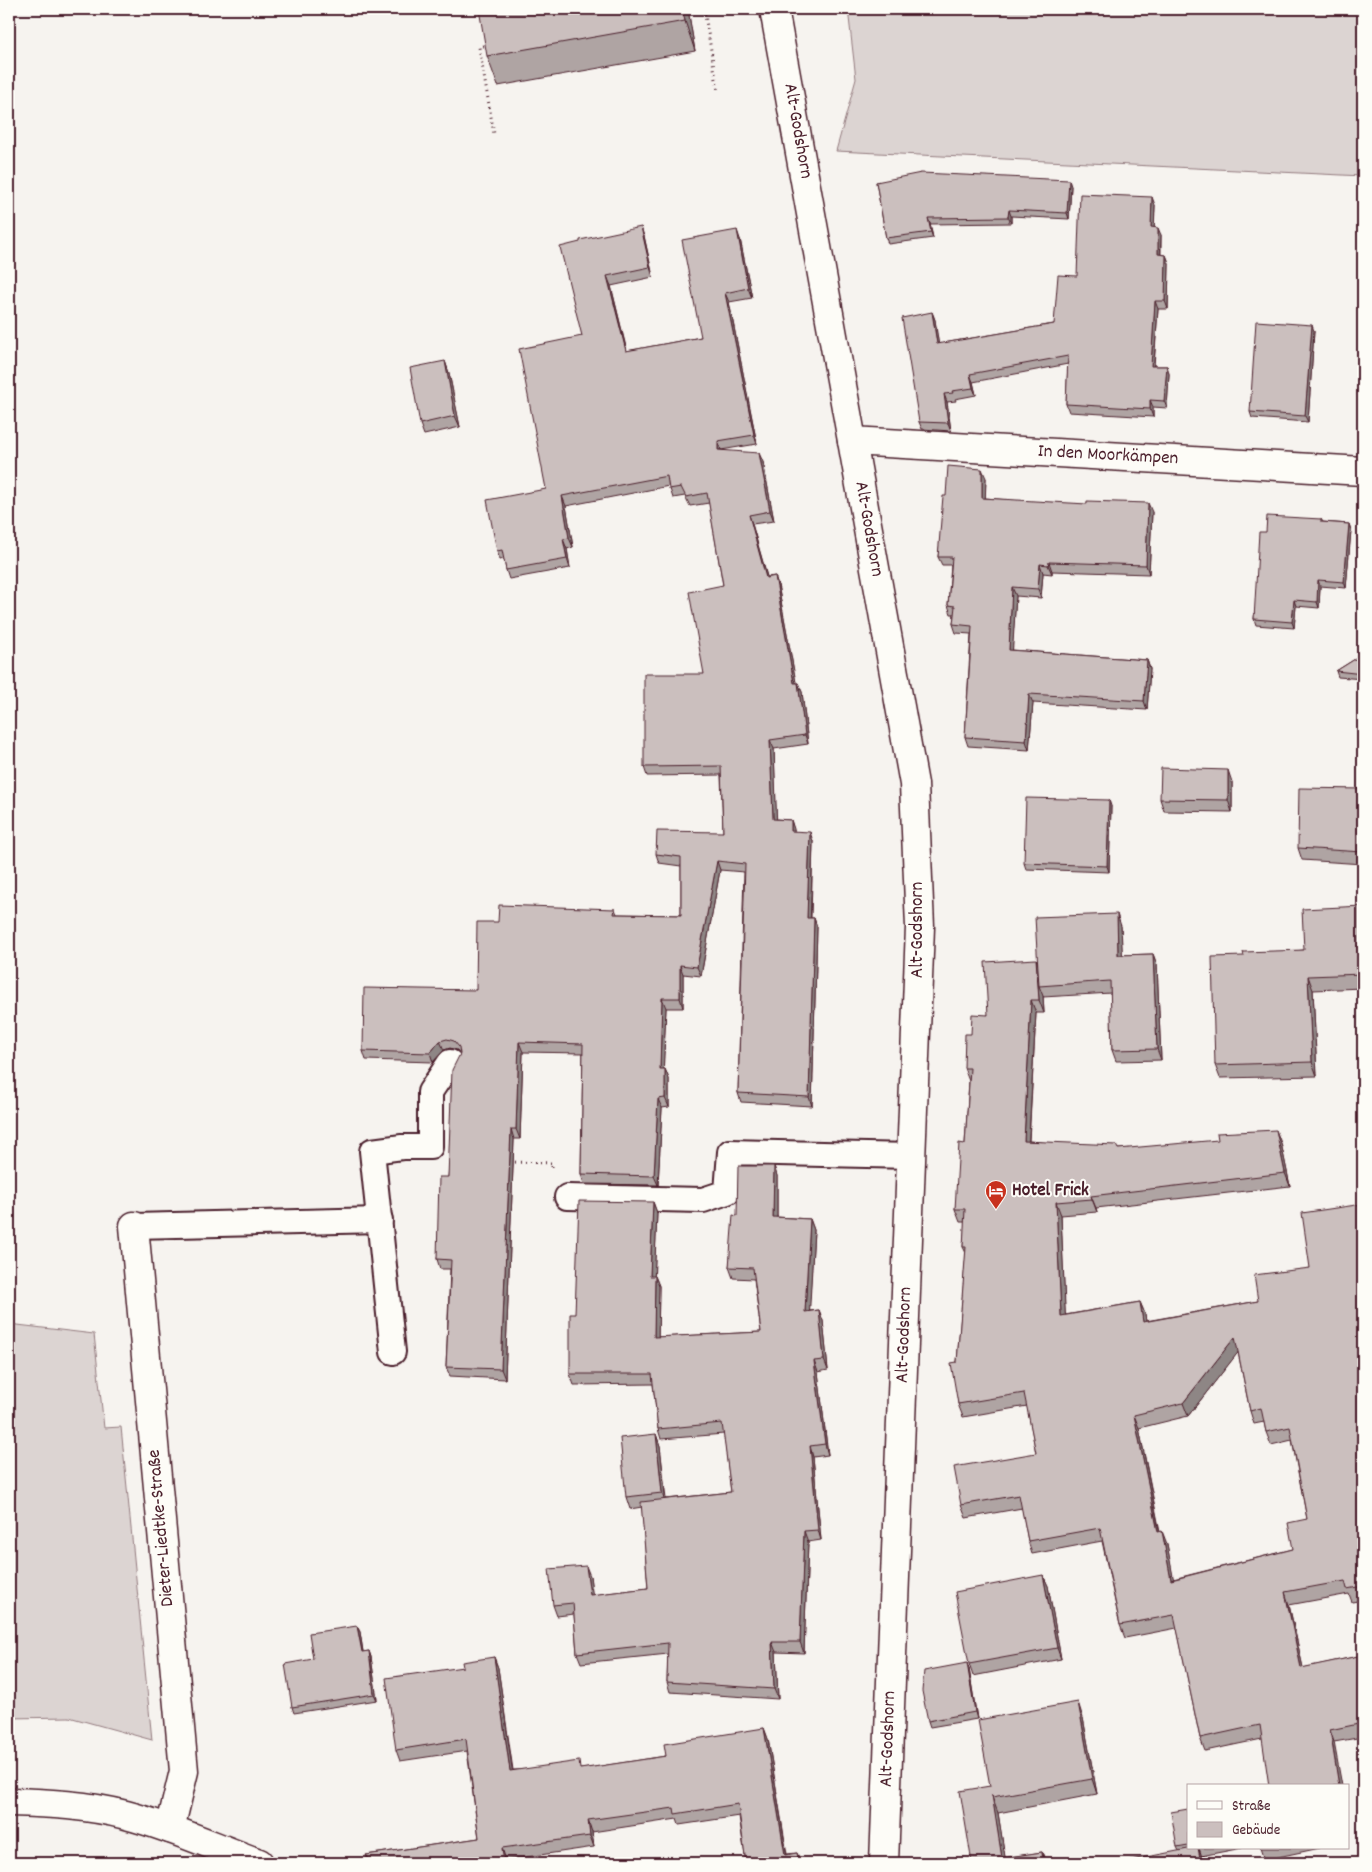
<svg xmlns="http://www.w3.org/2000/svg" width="1372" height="1872" font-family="Dekko,sans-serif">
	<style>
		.grass { fill: #dcd4d2; stroke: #937a7e }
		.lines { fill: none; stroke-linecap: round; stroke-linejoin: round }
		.lane-casing { stroke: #4a1f2b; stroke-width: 28 }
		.street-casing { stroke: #4a1f2b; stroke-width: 31 }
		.path { stroke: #4a1f2b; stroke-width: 3; stroke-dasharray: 1 4; stroke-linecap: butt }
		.lane { stroke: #fdfcf7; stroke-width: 24 }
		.street { stroke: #fdfcf7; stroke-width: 28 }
		.wall { fill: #afa4a3; stroke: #4a1f2b; fill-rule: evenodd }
		.shaded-wall { fill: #8e8685; stroke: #4a1f2b }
		.building { fill: #cbbfbe; stroke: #4a1f2b; fill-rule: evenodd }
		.labels { text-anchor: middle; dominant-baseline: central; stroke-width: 4; stroke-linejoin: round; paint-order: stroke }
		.street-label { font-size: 19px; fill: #4a1f2b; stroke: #fdfcf7 }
		.poi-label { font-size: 19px; font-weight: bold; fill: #4a1f2b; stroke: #fdfcf7; text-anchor: start }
	</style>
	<rect width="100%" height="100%" fill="#f6f3ef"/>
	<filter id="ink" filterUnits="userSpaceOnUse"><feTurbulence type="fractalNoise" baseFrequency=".02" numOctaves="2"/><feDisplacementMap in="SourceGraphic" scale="10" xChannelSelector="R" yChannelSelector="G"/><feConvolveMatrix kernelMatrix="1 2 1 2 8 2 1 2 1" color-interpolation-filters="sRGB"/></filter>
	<g filter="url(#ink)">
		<!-- grass -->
		<g class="grass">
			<polygon points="848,9 1363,9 1363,176 836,151 856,79"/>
			<polygon points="9,1324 94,1334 104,1428 121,1427 152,1740 69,1717 9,1718"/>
		</g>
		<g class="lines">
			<!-- lane casing -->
			<g class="lane-casing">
				<g id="lane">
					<polyline points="567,1197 703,1200 727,1192 730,1152 911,1156"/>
					<polyline points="134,1226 380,1220"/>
					<polyline points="393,1352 372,1151 402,1147 430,1147 430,1092 450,1062"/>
				</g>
			</g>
			<!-- street casing -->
			<g class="street-casing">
				<g id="street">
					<polyline points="774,9 914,784 920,927 884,1863"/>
					<polyline points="852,441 1363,471"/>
					<polyline points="134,1226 184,1771 170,1829"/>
					<path d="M9,1802C48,1803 88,1805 126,1815C172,1827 215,1847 259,1863"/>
				</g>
			</g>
			<!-- path -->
			<g class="path">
				<polyline points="704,9 718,91"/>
				<polyline points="688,10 694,9"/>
				<polyline points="488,45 479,47 494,134"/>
				<polyline points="510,1162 552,1163 552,1167"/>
			</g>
			<!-- lane -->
			<use href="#lane" class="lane"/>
			<!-- street -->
			<use href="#street" class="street"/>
		</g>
		<!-- wall -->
		<g class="wall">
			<polygon points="688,9 695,51 498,86 487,56"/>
			<polygon points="876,182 1071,186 1069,219 1011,216 1011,223 930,224 933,238 888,244 886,238"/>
			<polygon points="1155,205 1154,227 1161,235 1161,255 1166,255 1169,263 1168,309 1158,309 1154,366 1167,366 1169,374 1167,408 1153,407 1153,417 1069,412 1066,404 1068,364 973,382 976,395 955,399 956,401 947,402 951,431 922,429 919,422 932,312 935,320 938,344 1054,324 1077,276"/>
			<polygon points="644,236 653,277 611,286 627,351 701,337 740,239 752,298 729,302 757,444 721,450 763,462 774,521 752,524 767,577 775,576 778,585 796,683 798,683 802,692 808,744 774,749 776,819 791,820 794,831 813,841 811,918 814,918 817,927 812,1106 741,1102 738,1093 744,872 720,870 701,976 683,974 683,1008 666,1008 663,1069 665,1069 669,1079 669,1107 662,1108 658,1185 584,1184 581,1174 583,1053 523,1052 520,1139 514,1139 505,1379 450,1376 446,1367 450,1269 440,1269 437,1259 448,1177 460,1054 457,1050 450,1048 444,1050 433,1062 366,1060 363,1051 476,990 498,922 615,909 617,914 681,915 681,866 659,863 656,854 723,832 721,775 647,776 644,767 704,674 723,585 709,503 690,506 685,496 673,498 669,486 566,506 573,547 567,549 570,568 509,579 506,570 504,559 500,560 497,551 546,489 582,336 580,242"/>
			<polygon points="1314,331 1308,422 1252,418 1250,412"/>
			<polygon points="445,361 449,373 460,427 424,435 420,424"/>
			<polygon points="986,478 985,498 1152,512 1149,574 1052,571 1052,574 1043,573 1041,598 1016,596 1012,650 1147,660 1150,669 1147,710 1033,703 1029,750 968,746 965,737 971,634 956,633 953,624 954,614 951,614 948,605 951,565 942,565 938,557 946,496"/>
			<polygon points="1321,519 1323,522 1349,524 1351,530 1346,588 1320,586 1319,608 1296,606 1294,628 1256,625 1254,619 1266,532"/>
			<polygon points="1363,654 1363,679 1338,677 1336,671"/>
			<polygon points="1232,782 1232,812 1164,811 1160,799"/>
			<polygon points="1363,789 1363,864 1302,860 1298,848"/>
			<polygon points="1111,806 1109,872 1026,869 1024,863"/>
			<polygon points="1363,906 1363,988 1313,990 1317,1076 1220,1078 1215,1065 1244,956 1304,950"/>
			<path d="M1121,926L1122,955L1153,954L1157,965L1161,1060L1116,1061L1112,1050L1111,993L1043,997V996L1044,1013H1036L1029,1141L1118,1149L1281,1143L1290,1186L1096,1208L1097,1212L1061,1215L1065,1315L1140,1302L1145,1314L1146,1321L1258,1301L1310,1268L1363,1204V1600L1352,1602L1349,1594L1289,1605L1303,1668L1363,1655V1737L1334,1742L1262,1739L1205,1751L1200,1738L1177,1628L1125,1638L1120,1625L1102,1541L1032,1554L1028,1541L1022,1508L966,1518L961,1505L1036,1453L1027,1406L963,1417L958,1404L957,1362L966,1253L963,1247L965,1222H960L955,1209L965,1144L969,1081L964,1068L971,1034L1036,959L1038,963ZM1238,1352L1250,1411L1254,1424L1264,1422L1266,1432L1271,1445L1292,1440L1307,1519L1293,1549L1173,1579L1167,1544L1160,1532L1139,1428L1188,1416Z"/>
			<polygon points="774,1166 777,1176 777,1217 810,1219 814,1230 809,1311 819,1310 823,1321 828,1370 818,1372 828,1455 813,1457 821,1540 808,1542 804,1653 776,1652 778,1699 670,1692 667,1682 668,1654 581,1663 577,1653 574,1614 557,1616 553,1605 590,1576 592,1595 648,1588 642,1507 630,1509 626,1497 656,1434 660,1446 666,1499 731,1492 724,1434 661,1439 658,1429 653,1384 574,1385 570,1374 575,1314 653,1202 657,1213 654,1276 655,1276 659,1286 658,1337 761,1332 754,1279 733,1278 729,1267 737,1216"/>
			<polygon points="1043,1575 1048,1586 1061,1659 973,1676 969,1664"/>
			<polygon points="357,1626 360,1632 363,1652 369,1651 371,1657 377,1700 294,1713 292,1707 313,1659"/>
			<polygon points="494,1657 498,1668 513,1770 582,1769 666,1756 764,1728 768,1739 787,1854 797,1853 801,1863 746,1863 739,1816 679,1825 677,1819 592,1832 594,1847 506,1860 506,1863 369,1863 366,1855 479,1838 467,1751 400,1761 396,1750 463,1667"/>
			<polygon points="969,1669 977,1719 930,1727 928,1721"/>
			<polygon points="1083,1718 1097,1794 998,1813 1005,1858 1042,1852 1046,1863 972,1863 990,1786"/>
			<polygon points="1188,1809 1188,1848 1242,1848 1201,1856 1179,1851 1177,1847"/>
			<polygon points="1260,1848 1320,1848 1264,1860"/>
		</g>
		<!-- shaded-wall -->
		<g class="shaded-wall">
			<polygon points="682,9 688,9 695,51 685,21"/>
			<polygon points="1069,180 1071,186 1069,219 1067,213"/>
			<polygon points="1152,197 1155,205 1154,234 1151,227"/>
			<polygon points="1009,210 1011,216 1011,223 1008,217"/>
			<polygon points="928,218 930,224 933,238 931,232"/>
			<polygon points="641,227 644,236 653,277 650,267"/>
			<polygon points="1158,228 1161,235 1160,262 1158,254"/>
			<polygon points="737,230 740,239 752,298 748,288"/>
			<polygon points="1166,255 1169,263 1168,309 1165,301"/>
			<polygon points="607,276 611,286 629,361 626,351"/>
			<polygon points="725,293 729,302 757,444 754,435"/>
			<polygon points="1155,301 1158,309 1153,374 1151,366"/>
			<polygon points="932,312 935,320 940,352 937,344"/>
			<polygon points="1312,325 1314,331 1308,422 1305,416"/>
			<polygon points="445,361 449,373 460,427 455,416"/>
			<polygon points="1167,366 1169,374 1167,408 1164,401"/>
			<polygon points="970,374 973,382 976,395 973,388"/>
			<polygon points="944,394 947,402 951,431 948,423"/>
			<polygon points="1150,400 1153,407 1153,417 1150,409"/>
			<polygon points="718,441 721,450 718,450"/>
			<polygon points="759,453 763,462 774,521 770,511"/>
			<polygon points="982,469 986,478 985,507 982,498"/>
			<polygon points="562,496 566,506 573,547 569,538"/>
			<polygon points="1148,503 1152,512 1149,574 1146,565"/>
			<polygon points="749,515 752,524 770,587 766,578"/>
			<polygon points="1349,524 1351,530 1346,588 1344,582"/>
			<polygon points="563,539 567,549 570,568 567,559"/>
			<polygon points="1049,562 1052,571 1052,574 1048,565"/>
			<polygon points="1040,564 1043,573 1041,598 1038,589"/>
			<polygon points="775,576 778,585 798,693 794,683"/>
			<polygon points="1318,580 1320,586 1319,608 1317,602"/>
			<polygon points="1012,587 1016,596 1012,659 1009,650"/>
			<polygon points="1294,600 1296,606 1294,628 1292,622"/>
			<polygon points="1147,660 1150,669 1147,710 1144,701"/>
			<polygon points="798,683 802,692 808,744 805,735"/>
			<polygon points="1029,694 1033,703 1029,750 1026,741"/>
			<polygon points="770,740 774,749 777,829 773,819"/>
			<polygon points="1228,770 1232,782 1232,812 1228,800"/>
			<polygon points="1109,800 1111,806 1109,872 1107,866"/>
			<polygon points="791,820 794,829 794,840 791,831"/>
			<polygon points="810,832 813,841 810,927 807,918"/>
			<polygon points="717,861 720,870 701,976 697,967"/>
			<polygon points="1117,914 1121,926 1123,966 1118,955"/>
			<polygon points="814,918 817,927 812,1106 809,1097"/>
			<polygon points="1153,954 1157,965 1161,1060 1157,1049"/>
			<polygon points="1036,959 1041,972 1039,986 1043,996 1044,1013 1039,1000"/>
			<polygon points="680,965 683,974 683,1008 680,998"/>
			<polygon points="1308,976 1313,990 1317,1076 1312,1062"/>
			<polygon points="662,998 666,1008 663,1079 660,1069"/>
			<polygon points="1031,1000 1036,1013 1028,1153 1024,1141"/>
			<polygon points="440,1041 444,1050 433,1062 430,1053"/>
			<polygon points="519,1042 523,1052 520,1139 516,1129"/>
			<polygon points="665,1069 669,1079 669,1107 665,1098"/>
			<polygon points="658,1099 662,1108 658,1185 654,1176"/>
			<polygon points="511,1129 514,1139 505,1379 501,1369"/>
			<polygon points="1276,1130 1281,1143 1290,1186 1285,1173"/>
			<polygon points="774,1166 777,1176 777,1228 773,1217"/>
			<polygon points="1091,1196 1096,1208 1097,1212 1092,1199"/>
			<polygon points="653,1202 657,1213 654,1286 650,1276"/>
			<polygon points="1056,1202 1061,1215 1066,1329 1061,1316"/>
			<polygon points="810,1219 814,1230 809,1322 805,1312"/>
			<polygon points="655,1276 659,1286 658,1347 654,1337"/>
			<polygon points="1140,1302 1145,1314 1148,1335 1143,1322"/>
			<polygon points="819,1310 823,1321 828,1370 824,1360"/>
			<polygon points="1235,1337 1240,1350 1188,1416 1183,1403"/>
			<polygon points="814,1361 818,1372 828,1455 825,1444"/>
			<polygon points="1134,1415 1139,1428 1162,1545 1158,1532"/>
			<polygon points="656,1434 660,1446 666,1505 662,1493"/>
			<polygon points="810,1446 813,1457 821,1540 818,1530"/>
			<polygon points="804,1531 808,1542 804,1653 800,1642"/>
			<polygon points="1162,1531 1167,1544 1176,1593 1171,1580"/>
			<polygon points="586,1566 590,1576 594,1606 590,1595"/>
			<polygon points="1043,1575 1048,1586 1061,1659 1057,1648"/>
			<polygon points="1285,1592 1289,1605 1306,1681 1301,1668"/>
			<polygon points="357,1626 360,1632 364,1658 362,1652"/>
			<polygon points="772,1642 776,1652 778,1699 774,1689"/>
			<polygon points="369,1651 371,1657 377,1700 374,1694"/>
			<polygon points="494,1657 498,1668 514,1782 510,1771"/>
			<polygon points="967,1663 969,1669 977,1719 975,1712"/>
			<polygon points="1078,1702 1083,1718 1097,1794 1092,1779"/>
			<polygon points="764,1728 768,1739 788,1863 785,1855"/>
			<polygon points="1330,1730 1334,1742 1342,1786 1339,1786"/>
			<polygon points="992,1797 998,1813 1006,1863 1002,1858"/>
			<polygon points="588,1820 592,1832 594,1847 590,1836"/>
			<polygon points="502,1848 506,1860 506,1863 504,1863"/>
			<polygon points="1199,1848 1204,1863 1201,1863"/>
			<polygon points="1042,1852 1046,1863 1043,1863"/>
			<polygon points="797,1853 801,1863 799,1863"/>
		</g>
		<!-- building -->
		<g class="building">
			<polygon points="479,9 682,9 685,21 487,56"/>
			<polygon points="921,173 1069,180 1067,213 1009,210 1008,217 928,218 931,232 886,238 876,182"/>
			<polygon points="1080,194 1152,197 1151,227 1158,228 1158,254 1166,255 1165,301 1155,301 1151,366 1167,366 1164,401 1150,400 1150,409 1066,404 1068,356 970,374 973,388 952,391 953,393 944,394 948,423 919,422 902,318 932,312 937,344 1054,324 1058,275 1077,276"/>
			<polygon points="641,227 650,267 607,276 626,351 701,337 682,240 737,230 748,288 725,293 754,435 718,441 718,450 759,453 770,511 749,515 766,578 775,576 794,683 798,683 805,735 770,740 773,819 791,820 791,831 810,832 807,918 814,918 809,1097 738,1093 745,864 717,861 697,967 680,965 680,998 662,998 660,1069 665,1069 665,1098 658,1099 654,1176 581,1174 583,1044 519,1042 516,1129 511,1129 501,1369 446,1367 451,1260 437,1259 439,1177 448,1177 452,1070 460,1054 459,1047 454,1041 447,1039 440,1041 430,1053 363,1051 364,988 476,990 477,922 498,922 499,905 615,909 614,914 681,915 681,857 656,854 657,831 723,832 721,766 644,767 644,674 704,674 689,592 723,585 707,493 686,497 681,487 669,489 667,476 562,496 569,538 563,539 567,559 506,570 502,550 497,551 487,500 546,489 519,349 582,336 560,247 580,242 580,240"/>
			<polygon points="1256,321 1312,325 1305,416 1250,412"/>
			<polygon points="445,361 455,416 420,424 410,368"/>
			<polygon points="948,466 982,469 982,498 1087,504 1087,501 1148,503 1146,565 1049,562 1048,565 1040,564 1038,589 1012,587 1009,650 1147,660 1144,701 1029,694 1026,741 965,737 972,626 953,624 955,606 948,605 952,557 938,557 943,496 946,496"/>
			<polygon points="1267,516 1321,519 1321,522 1349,524 1344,582 1318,580 1317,602 1294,600 1292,622 1254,619 1259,532 1266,532"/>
			<polygon points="1363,654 1363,674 1336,671"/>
			<polygon points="1161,768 1228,770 1228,800 1160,799"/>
			<polygon points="1299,788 1363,789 1363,852 1298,848"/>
			<polygon points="1026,798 1109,800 1107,866 1024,863"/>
			<polygon points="1363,906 1363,974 1308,976 1312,1062 1215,1065 1212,957 1244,956 1243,952 1304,950 1302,909"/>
			<polygon points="1117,914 1118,955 1153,954 1157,1049 1112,1050 1110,981 1039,986 1035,917"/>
			<path d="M1036,959L1039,1000H1031L1024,1141L1116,1145L1118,1149L1218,1140L1217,1133L1276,1130L1285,1173L1091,1196L1092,1199L1056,1202L1061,1316L1140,1302L1143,1322L1258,1301L1254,1275L1310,1268L1302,1213L1363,1204V1586L1347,1589L1345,1581L1285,1592L1301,1668L1363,1655V1723L1330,1730L1339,1786H1269L1260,1725L1200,1738L1174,1615L1120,1625L1100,1528L1028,1541L1019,1495L961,1505L954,1467L1036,1453L1024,1393L958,1404L951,1363L957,1362L966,1247H963L965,1209H955L959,1143L965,1144L970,1068H964L965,1034H971L972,1014L988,1015L985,962ZM1235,1337L1250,1411L1261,1408L1266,1432L1290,1427L1307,1519L1288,1523L1293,1549L1171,1580L1162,1531L1158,1532L1134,1415L1183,1403Z"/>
			<polygon points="738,1166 774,1166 773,1217 810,1219 805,1312 819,1310 824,1360 814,1361 825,1444 810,1446 818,1530 804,1531 800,1642 772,1642 774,1689 667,1682 668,1643 577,1653 573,1603 553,1605 549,1569 586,1566 590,1595 648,1588 641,1502 731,1492 722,1423 658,1429 652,1374 570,1374 570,1314 575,1314 579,1201 653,1202 650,1276 655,1276 654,1337 761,1332 753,1268 729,1267 733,1215 737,1216"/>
			<polygon points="656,1434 662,1493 626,1497 620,1438"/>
			<polygon points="1043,1575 1057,1648 969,1664 955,1592"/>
			<polygon points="357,1626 362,1652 369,1651 374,1694 292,1707 285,1664 313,1659 309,1633"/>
			<polygon points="494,1657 510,1771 579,1761 580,1769 666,1756 664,1744 764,1728 785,1855 797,1853 799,1863 746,1863 738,1804 675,1814 674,1808 588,1820 590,1836 502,1848 504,1863 374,1863 366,1855 479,1838 466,1739 396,1750 386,1678 463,1667 462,1662"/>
			<polygon points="967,1663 975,1712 928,1721 922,1691 924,1671"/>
			<polygon points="1078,1702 1092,1779 992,1797 992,1795 1002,1858 1042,1852 1043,1863 972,1863 960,1791 990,1786 978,1720"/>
			<polygon points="1188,1809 1188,1845 1177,1847 1171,1812"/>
			<polygon points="1193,1848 1198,1848 1201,1863 1126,1863 1126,1861"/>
		</g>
	</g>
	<!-- icons -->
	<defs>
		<g id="hotel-pin" transform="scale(1.125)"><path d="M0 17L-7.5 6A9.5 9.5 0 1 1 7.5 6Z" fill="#c8321e" stroke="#fdfcf7"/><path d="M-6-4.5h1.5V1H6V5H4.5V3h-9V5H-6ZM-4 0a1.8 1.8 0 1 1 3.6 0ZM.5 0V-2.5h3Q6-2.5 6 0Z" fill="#fff"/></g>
	</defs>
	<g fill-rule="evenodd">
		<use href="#hotel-pin" x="996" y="1191"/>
	</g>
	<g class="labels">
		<!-- street labels -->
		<g class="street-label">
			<text transform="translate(797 131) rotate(80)">Alt-Godshorn</text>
			<text transform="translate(1108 456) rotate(3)">In den Moorkämpen</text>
			<text transform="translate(868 529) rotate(80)">Alt-Godshorn</text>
			<text transform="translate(918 930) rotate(-90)">Alt-Godshorn</text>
			<text transform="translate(905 1335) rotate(-88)">Alt-Godshorn</text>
			<text transform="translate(162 1528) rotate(-95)">Dieter-Liedtke-Straße</text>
			<text transform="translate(889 1739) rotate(-88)">Alt-Godshorn</text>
		</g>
		<!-- poi labels -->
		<g class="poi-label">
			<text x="1012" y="1191">Hotel Frick</text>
		</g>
	</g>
	<!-- margin -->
	<rect width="1372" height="1872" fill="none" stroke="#fdfcf7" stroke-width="30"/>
	<rect x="15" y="15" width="1342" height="1842" fill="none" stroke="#4a1f2b" stroke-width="2" filter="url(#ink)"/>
	<!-- legend -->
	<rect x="1187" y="1784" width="162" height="65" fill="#fdfcf7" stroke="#b5a4a5"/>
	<rect x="1197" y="1801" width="25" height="8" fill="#fdfcf7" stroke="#b5a4a5"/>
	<text x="1232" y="1810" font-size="15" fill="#4a1f2b">Straße</text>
	<rect x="1197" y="1822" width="25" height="15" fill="#cbbfbe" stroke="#b5a4a5"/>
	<text x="1232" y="1834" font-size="15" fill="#4a1f2b">Gebäude</text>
</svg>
